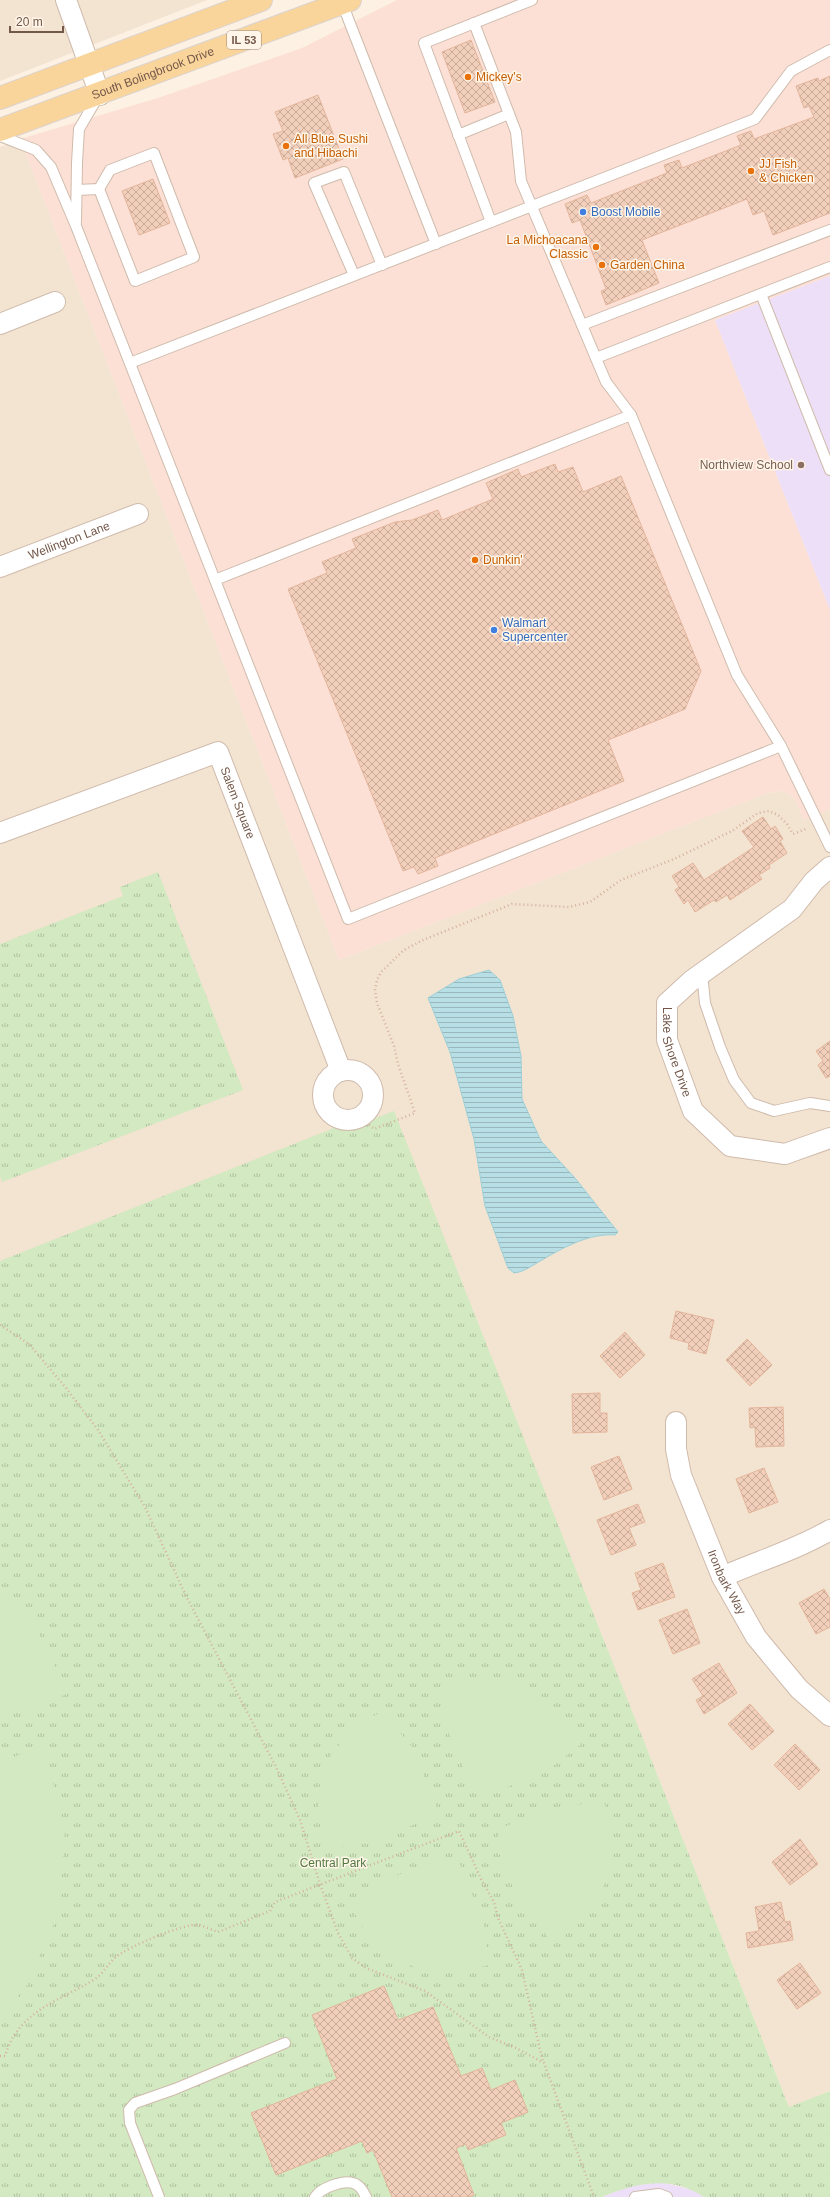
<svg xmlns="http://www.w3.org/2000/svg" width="830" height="2197" font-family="Helvetica,sans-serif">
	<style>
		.residential { fill: #f3e3d1 }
		.commercial { fill: #fce0d6 }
		.education { fill: #eedff8 }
		.grass { fill: url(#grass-tufts) }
		.pitch { fill: #d2e9c1 }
		.water { fill: url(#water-rules); stroke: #9dcfd7 }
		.building { fill: url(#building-cross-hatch); stroke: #e4b59b }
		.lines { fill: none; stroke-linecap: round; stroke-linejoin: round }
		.service-casing { stroke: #cfbbac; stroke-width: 12 }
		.minor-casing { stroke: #cfbbac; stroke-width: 22 }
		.primary-casing { stroke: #dbd3d0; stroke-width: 24 }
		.path { stroke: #d6b29d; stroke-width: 2.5; stroke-dasharray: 1 3; stroke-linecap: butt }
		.service { stroke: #fff; stroke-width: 10 }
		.minor { stroke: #fff; stroke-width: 20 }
		.primary { stroke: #fad59b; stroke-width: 22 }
		.food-dot { fill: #e8710a; stroke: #fff5e8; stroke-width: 1.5 }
		.shop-dot { fill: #3f7fe0; stroke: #fff5e8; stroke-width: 1.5 }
		.education-dot { fill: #8d6e63; stroke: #fff5e8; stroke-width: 1.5 }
		.labels { text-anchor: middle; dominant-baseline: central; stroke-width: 3; stroke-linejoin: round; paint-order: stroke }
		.shield { fill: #fff5e8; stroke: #9d8679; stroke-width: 1 }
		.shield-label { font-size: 11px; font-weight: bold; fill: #735749 }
		.street-label { font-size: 12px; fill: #735749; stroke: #fff5e8 }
		.food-label { font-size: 12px; fill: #c56008; stroke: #fff5e8; text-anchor: start }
		.shop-label { font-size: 12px; fill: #366cbe; stroke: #fff5e8; text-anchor: start }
		.education-label { font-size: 12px; fill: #785e54; stroke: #fff5e8; text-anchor: end }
		.park-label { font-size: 12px; fill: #537941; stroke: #fff5e8 }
	</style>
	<defs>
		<pattern id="grass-tufts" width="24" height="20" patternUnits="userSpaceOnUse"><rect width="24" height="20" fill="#d2e9c1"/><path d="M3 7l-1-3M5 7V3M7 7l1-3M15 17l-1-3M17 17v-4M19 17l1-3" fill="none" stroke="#afc09f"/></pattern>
		<pattern id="water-rules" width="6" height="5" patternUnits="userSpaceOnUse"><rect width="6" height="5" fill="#b7dfe5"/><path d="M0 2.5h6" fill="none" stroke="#99b8bc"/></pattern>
		<pattern id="building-cross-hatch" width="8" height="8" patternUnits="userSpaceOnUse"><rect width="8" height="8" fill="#f1cfba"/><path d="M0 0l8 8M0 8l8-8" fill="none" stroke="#c8ab99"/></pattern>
	</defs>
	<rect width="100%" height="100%" fill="#fcf1e2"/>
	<!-- residential -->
	<g class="residential">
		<polygon points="0,0 207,0 0,81"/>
		<polygon points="20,139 339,960 767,793 784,791 794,798 804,820 830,810 830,2091 789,2107 394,1112 0,1264 0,147"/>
	</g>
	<!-- commercial -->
	<polygon class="commercial" points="397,0 830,0 830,276 715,320 830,610 830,810 804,820 794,798 784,791 767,793 339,960 20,139 158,98 302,48"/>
	<!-- education -->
	<g class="education">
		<polygon points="830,276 830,610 715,320"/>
		<polygon points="662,2182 693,2190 704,2197 602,2197 629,2186"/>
	</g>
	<!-- grass -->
	<g class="grass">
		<polygon points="158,872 243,1090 2,1182 0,1176 0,944 123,896 120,887"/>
		<path d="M394,1111L789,2107L830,2091V2197H704C671,2175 636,2183 602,2197H0V1261L339,1126L348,1129Z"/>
	</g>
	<!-- pitch -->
	<g class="pitch">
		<polygon points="0,1591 33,1623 69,1693 0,1719"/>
		<polygon points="475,1678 508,1681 539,1694 564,1715 581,1744 547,1771 490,1794 472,1788 447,1729 443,1686"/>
		<polygon points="382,1711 412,1747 436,1807 432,1817 369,1843 326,1849 318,1816 320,1783 332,1753 354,1728"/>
		<polygon points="43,1746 65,1828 59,1912 25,1989 0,2015 0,1762"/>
		<polygon points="604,1802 613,1834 611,1867 599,1898 578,1923 550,1940 519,1902 495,1843 503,1827 561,1806"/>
		<polygon points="444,1856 459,1862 483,1921 489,1965 457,1973 424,1971 394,1959 369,1937 352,1909 386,1880"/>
	</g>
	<!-- water -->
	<path class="water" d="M489,970L500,980L513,1016L521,1056L522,1099L541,1141L575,1178L618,1232L615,1235C590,1233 564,1247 542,1260C533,1265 524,1272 514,1273L508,1268L485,1206L474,1139L450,1052L428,998L459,979Z"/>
	<!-- building -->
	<g class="building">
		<polygon points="471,40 495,102 465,113 442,52"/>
		<polygon points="830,76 830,213 773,235 764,211 753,215 747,199 642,240 659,283 606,305 601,291 606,289 580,220 572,223 565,204 587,195 591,203 667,173 664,165 679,160 682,168 741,145 737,136 751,131 754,139 814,117 809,106 804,108 796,86 818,78 819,81"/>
		<polygon points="318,95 343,159 295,178 288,158 283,160 273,134 283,131 275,112"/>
		<polygon points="153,179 170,223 139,235 122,191"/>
		<polygon points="555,464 558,472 573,467 583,492 621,476 701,671 685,709 608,740 624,781 435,858 438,866 418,874 414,867 403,871 288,589 327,573 322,562 356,548 352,539 395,522 412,520 438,510 442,520 493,499 486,483 518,469 521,477"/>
		<polygon points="763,817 771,829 775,826 783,839 780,841 787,853 769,865 770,868 759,875 762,879 730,900 727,895 716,902 714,900 695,912 688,900 684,904 675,890 679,887 672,876 693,863 704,880 754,847 742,831"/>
		<polygon points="830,1041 830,1076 826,1078 818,1065 823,1061 816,1051"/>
		<polygon points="676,1311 714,1320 706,1354 688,1349 689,1343 670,1338"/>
		<polygon points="625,1332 645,1355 620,1378 600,1356"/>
		<polygon points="747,1339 772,1365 750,1386 726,1360"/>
		<polygon points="600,1393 600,1413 607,1413 607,1432 573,1433 572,1394"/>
		<polygon points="783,1407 784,1446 756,1447 755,1427 750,1428 749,1408"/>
		<polygon points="619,1456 632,1489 604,1500 591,1467"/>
		<polygon points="764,1468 778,1502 749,1513 736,1479"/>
		<polygon points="638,1504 645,1522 629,1528 636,1545 611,1555 597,1520"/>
		<polygon points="663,1563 675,1597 638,1610 632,1593 641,1590 635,1573"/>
		<polygon points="824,1589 830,1599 830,1627 816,1634 799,1603"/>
		<polygon points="687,1609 700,1643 673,1654 659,1620"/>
		<polygon points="719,1663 737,1693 704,1714 696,1700 703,1696 692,1679"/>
		<polygon points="750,1704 774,1731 752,1750 728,1724"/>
		<polygon points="795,1744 820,1770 799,1790 774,1765"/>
		<polygon points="800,1839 818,1864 790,1885 772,1862"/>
		<polygon points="781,1902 785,1922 790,1921 793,1940 748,1948 746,1933 759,1931 755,1907"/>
		<polygon points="800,1963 821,1993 797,2009 777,1980"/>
		<polygon points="384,1986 398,2020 433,2007 461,2076 482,2068 491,2090 515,2080 528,2112 501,2123 506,2135 468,2150 466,2144 456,2148 474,2195 468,2197 392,2197 373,2150 367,2153 362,2141 276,2175 251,2113 337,2079 312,2015"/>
	</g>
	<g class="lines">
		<!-- service casing -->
		<g class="service-casing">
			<g id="service">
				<polyline points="342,3 436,244"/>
				<polyline points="474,23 516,132 521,181 606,382 631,415 737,675 781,746"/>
				<polyline points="458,135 509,114"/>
				<polyline points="0,136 36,150 51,167 76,226 348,919 781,746 830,847"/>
				<polygon points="154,153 194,257 135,281 99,189 110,170"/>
				<polyline points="77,190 99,189"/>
				<polyline points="76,222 77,163 79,129 99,95"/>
				<polyline points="491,222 424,43 532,0"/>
				<polyline points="354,275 314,183 344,172 382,265"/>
				<polyline points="761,294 830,470"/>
				<polyline points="582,325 830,230"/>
				<polyline points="596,358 830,267"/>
				<polyline points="130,363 755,119 791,71 830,50"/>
				<polyline points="215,580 631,415"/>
				<polyline points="702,973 705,1003 720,1047 734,1080 751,1103 774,1111 810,1103 830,1106"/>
				<polyline points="159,2197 130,2123 129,2110 135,2103 175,2089 285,2043"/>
				<path d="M315,2197C321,2188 342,2180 353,2183C360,2185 363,2191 366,2197"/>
				<polyline points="635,2197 659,2194 667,2197"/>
			</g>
		</g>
		<!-- minor casing -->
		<g class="minor-casing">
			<g id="minor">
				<polyline points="66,0 100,95"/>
				<polyline points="0,324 55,302"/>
				<path id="s1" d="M0,567L138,514"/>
				<path id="s2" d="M0,833L218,752L341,1071"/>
				<path id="s3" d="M830,867L814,881L792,909L691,981L667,1003V1040L693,1111L730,1146L785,1154L830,1138"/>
				<circle cx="348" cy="1095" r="25"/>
				<path id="s4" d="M676,1422V1449L681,1475L722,1577L756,1637L799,1689L830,1716"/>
				<path d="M722,1577C758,1561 796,1550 830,1530"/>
			</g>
		</g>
		<!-- primary casing -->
		<g class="primary-casing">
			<g id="primary">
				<polyline points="0,98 261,0"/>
				<path id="s5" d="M0,130L350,0"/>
			</g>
		</g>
		<!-- path -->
		<g class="path">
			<polyline points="360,1117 374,1129 415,1113 398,1064 394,1046 377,1003 375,990 377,980 381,972 404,950 423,940 512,904 569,907 590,902 621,880 674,859 732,831 758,813 769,811 778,815 787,824 793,834 806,829"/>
			<polyline points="0,1325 29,1344 66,1388 98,1430 145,1507 186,1596 276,1767 300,1820 320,1884 338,1933 352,1958 366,1968 425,1991 489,2037 516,2048 544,2063 594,2197"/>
			<path d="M0,2056H5C19,2010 58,2002 95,1979C104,1973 108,1963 116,1957C128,1947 184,1923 198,1925C205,1926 212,1930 218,1932L270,1911L275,1902L459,1831L482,1881L494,1902L498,1918L522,1970L543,2063"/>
		</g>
		<!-- service -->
		<use href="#service" class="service"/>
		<!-- minor -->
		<use href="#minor" class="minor"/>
		<!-- primary -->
		<use href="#primary" class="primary"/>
	</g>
	<!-- markers -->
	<g class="food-dot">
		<circle cx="468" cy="77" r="4"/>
		<circle cx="286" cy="146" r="4"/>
		<circle cx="751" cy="171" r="4"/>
		<circle cx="596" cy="247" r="4"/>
		<circle cx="602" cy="265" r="4"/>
		<circle cx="475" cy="560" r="4"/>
	</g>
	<g class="shop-dot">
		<circle cx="583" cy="212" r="4"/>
		<circle cx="494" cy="630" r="4"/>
	</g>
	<circle class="education-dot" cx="801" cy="465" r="4"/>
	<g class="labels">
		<!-- shield labels -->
		<rect class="shield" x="227" y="31" width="34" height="18" rx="3"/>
		<g class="shield-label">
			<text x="244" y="40">IL 53</text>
		</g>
		<!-- street labels -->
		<g class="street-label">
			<text stroke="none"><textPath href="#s5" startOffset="163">South Bolingbrook Drive</textPath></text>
			<text stroke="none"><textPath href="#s1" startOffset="74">Wellington Lane</textPath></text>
			<text stroke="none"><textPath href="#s2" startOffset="287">Salem Square</textPath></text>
			<text stroke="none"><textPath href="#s3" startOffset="264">Lake Shore Drive</textPath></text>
			<text stroke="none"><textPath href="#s4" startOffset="170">Ironbark Way</textPath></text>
		</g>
		<!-- food labels -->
		<g class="food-label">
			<text x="476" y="77">Mickey's</text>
			<text x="294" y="139">All Blue Sushi<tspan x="294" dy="14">and Hibachi</tspan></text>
			<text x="759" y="164">JJ Fish<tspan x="759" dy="14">&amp; Chicken</tspan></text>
			<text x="588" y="240" text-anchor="end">La Michoacana<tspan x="588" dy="14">Classic</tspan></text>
			<text x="610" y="265">Garden China</text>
			<text x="483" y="560">Dunkin'</text>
		</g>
		<!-- shop labels -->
		<g class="shop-label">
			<text x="591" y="212">Boost Mobile</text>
			<text x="502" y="623">Walmart<tspan x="502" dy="14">Supercenter</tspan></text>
		</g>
		<!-- education labels -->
		<g class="education-label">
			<text x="793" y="465">Northview School</text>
		</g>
		<!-- park labels -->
		<g class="park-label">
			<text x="333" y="1863">Central Park</text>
		</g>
	</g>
	<!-- scale -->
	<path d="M10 26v6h53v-6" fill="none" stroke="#735749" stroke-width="2"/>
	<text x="16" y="26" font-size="12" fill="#735749" stroke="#fff5e8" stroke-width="3" paint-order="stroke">20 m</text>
</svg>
